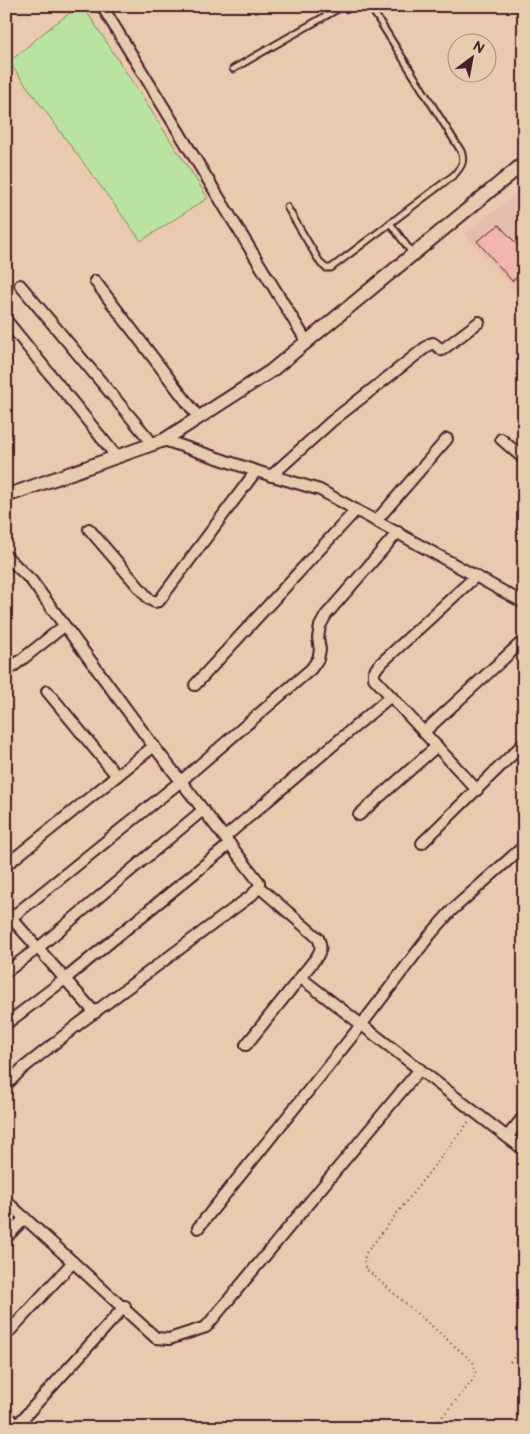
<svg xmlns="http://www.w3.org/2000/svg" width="530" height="1434" font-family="'Balsamiq Sans',sans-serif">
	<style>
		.built { fill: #e6bdaa }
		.green { fill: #bae39f; stroke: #828165 }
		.building { fill: #f1b7af; stroke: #4a1f2b }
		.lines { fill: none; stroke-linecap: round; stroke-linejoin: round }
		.service-casing { stroke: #4a1f2b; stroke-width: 9 }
		.minor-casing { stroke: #4a1f2b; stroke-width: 14 }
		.tertiary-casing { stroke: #4a1f2b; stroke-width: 16 }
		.path { stroke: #4a1f2b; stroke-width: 2; stroke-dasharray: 1 4; stroke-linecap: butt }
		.service { stroke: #e5ccad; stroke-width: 5 }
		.minor { stroke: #e5ccad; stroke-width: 10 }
		.tertiary { stroke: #e5ccad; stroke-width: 12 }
	</style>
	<rect width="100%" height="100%" fill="#eacaaf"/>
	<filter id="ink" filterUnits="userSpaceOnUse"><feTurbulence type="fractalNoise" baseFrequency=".02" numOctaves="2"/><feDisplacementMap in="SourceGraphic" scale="10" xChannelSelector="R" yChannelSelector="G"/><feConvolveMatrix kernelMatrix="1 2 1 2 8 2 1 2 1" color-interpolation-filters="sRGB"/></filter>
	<g filter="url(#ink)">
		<!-- built -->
		<polygon class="built" points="524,188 524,299 464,234"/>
		<!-- green -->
		<polygon class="green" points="79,6 83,6 208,198 141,241 9,62 47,30"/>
		<!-- building -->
		<polygon class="building" points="499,225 524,252 524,271 512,281 477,241"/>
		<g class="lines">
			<!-- service casing -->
			<g class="service-casing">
				<g id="service">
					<polyline points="233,69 343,6"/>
					<path d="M287,207L321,264L326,268H331L454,175C462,166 465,161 461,151L370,6"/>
					<polyline points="390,223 412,253"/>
				</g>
			</g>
			<!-- minor casing -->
			<g class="minor-casing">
				<g id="minor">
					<polyline points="102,6 307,342"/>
					<polyline points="95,281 199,418"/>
					<polyline points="20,285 153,444"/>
					<polyline points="6,320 117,457"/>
					<polyline points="501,439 524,459"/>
					<polyline points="164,440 256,471 320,490 524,603"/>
					<polyline points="271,476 332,421 430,344 433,343 442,350 479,322"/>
					<polyline points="376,521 447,439"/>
					<polyline points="89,529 149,599 155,602 159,601 256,471"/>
					<polyline points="6,556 31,580 149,740 259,882 259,887 252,895 80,1023 22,1069 6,1085"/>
					<polyline points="476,576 378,666 374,672 374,678 477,790"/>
					<polyline points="6,672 64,626"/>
					<polyline points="195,685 356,510"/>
					<polyline points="47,691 117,776"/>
					<polyline points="424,732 524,640"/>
					<polyline points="359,815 437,746"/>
					<polyline points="225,837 391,696"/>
					<polyline points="422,843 524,743"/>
					<polyline points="6,865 154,746"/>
					<polyline points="6,912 95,1013"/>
					<polyline points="6,922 181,781 311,669 318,659 320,650 318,638 320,626 326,615 398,532"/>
					<polyline points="6,972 38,948 203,810"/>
					<polyline points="301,978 524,1150"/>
					<polyline points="6,1024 65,979 230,844"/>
					<path d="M246,1045L316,958C321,951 322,946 318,938L259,887"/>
					<polyline points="507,1137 524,1116"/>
					<polyline points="6,1201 156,1338 169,1339 206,1327 420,1069"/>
					<polyline points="198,1228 362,1024 430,935 452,910 524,846"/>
					<polyline points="6,1238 25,1218"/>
					<polyline points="6,1335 73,1262"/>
					<polyline points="6,1415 20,1428"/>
					<polyline points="17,1425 125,1306"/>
				</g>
			</g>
			<!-- tertiary casing -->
			<g class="tertiary-casing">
				<polyline id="tertiary" points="6,496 164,440 271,371 524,163"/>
			</g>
			<!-- path -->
			<g class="path">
				<polyline points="510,1362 524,1346"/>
				<polyline points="433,1428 472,1381 476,1371 473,1362 365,1268 364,1260 366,1253 470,1120"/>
			</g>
			<!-- service -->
			<use href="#service" class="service"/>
			<!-- minor -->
			<use href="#minor" class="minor"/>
			<!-- tertiary -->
			<use href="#tertiary" class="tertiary"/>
		</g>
	</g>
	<!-- margin -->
	<rect width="530" height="1434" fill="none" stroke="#e5ccad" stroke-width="25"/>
	<rect x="12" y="12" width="505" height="1409" fill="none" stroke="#4a1f2b" stroke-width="2" filter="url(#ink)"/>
	<!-- north arrow -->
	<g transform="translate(472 58) rotate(32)"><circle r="24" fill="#e5ccad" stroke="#a78779"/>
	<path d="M0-4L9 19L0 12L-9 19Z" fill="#4a1f2b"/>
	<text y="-8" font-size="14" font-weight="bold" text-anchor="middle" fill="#4a1f2b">N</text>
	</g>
</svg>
